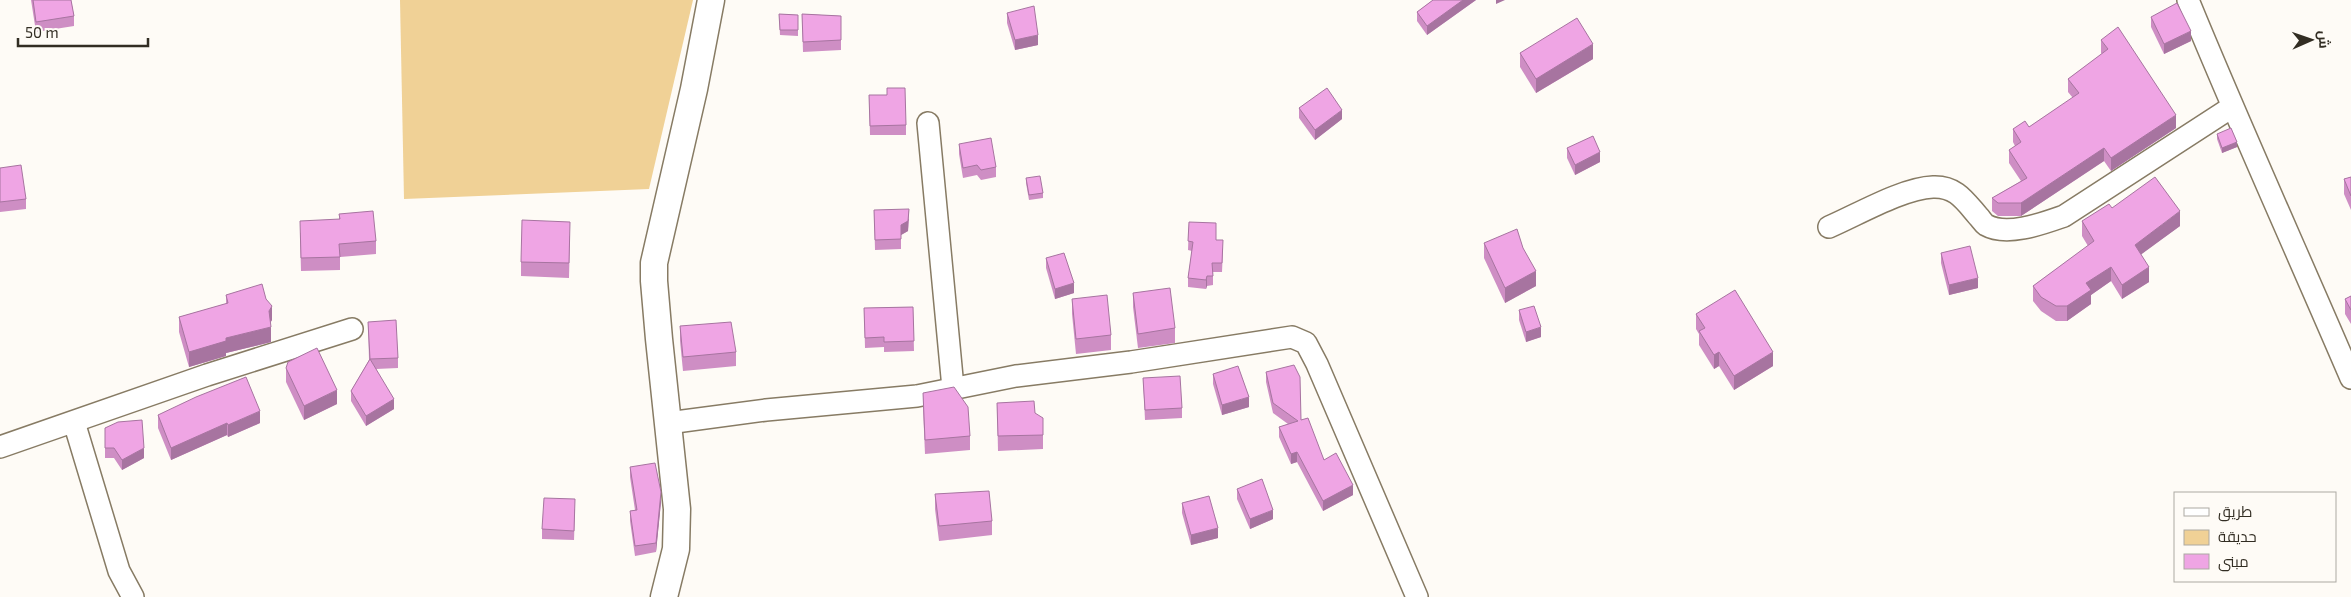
<svg xmlns="http://www.w3.org/2000/svg" width="2351" height="597" font-family="'Exo 2',Cairo,sans-serif">
	<style>
		.green { fill: #f0d196 }
		.lines { fill: none; stroke-linecap: round; stroke-linejoin: round }
		.minor-casing { stroke: #877b64; stroke-width: 24 }
		.major-casing { stroke: #877b64; stroke-width: 29 }
		.minor { stroke: #fff; stroke-width: 21 }
		.major { stroke: #fff; stroke-width: 26 }
		.wall { fill: #ce8ec4 }
		.shaded-wall { fill: #a774a0 }
		.building { fill: #efa5e4; stroke: #a774a0 }
	</style>
	<rect width="100%" height="100%" fill="#fefbf6"/>
	<!-- green -->
	<polygon class="green" points="400,0 693,0 649,189 404,199"/>
	<g class="lines">
		<!-- minor casing -->
		<g class="minor-casing">
			<g id="minor">
				<path d="M2188,0C2240,127 2297,252 2351,378"/>
				<polyline points="928,123 953,388"/>
				<path d="M1829,227C1857,215 1903,188 1933,187C1956,186 1965,201 1978,216C1981,219 1983,223 1986,225C2007,237 2044,223 2064,216L2232,107"/>
				<polyline points="74,422 119,571 133,597"/>
				<polyline points="668,423 766,410 917,396 1016,376 1131,362 1292,337 1306,343 1317,364 1417,597"/>
				<polyline points="0,447 207,375 352,329"/>
			</g>
		</g>
		<!-- major casing -->
		<g class="major-casing">
			<polyline id="major" points="664,597 676,549 677,509 659,339 654,281 654,263 694,89 711,0"/>
		</g>
		<!-- minor -->
		<use href="#minor" class="minor"/>
		<!-- major -->
		<use href="#major" class="major"/>
	</g>
	<!-- wall -->
	<g class="wall">
		<polygon points="31,0 71,0 74,16 74,26 36,32"/>
		<polygon points="1433,0 1476,0 1427,35 1417,21 1417,12"/>
		<polygon points="1007,13 1038,45 1015,50 1007,23"/>
		<polygon points="779,14 798,15 798,36 780,35"/>
		<polygon points="802,14 841,16 841,50 803,52"/>
		<polygon points="2151,17 2191,41 2164,54 2151,27"/>
		<polygon points="2101,40 2176,128 2111,171 2104,161 2021,216 1998,216 1992,211 1992,198 2021,181 2009,163 2009,150 2015,146 2013,142 2013,129 2029,127 2073,98 2068,92 2068,79 2102,54 2101,53"/>
		<polygon points="1520,53 1593,59 1536,93 1520,67"/>
		<polygon points="869,95 906,125 906,135 870,135"/>
		<polygon points="1299,108 1342,119 1315,140 1299,118"/>
		<polygon points="2217,134 2237,147 2222,153 2217,139"/>
		<polygon points="959,144 996,167 996,177 981,180 977,175 963,178 959,154"/>
		<polygon points="1567,148 1600,162 1575,175 1567,158"/>
		<polygon points="0,168 26,199 26,209 0,212"/>
		<polygon points="2351,177 2351,210 2344,194 2344,179"/>
		<polygon points="1026,178 1043,193 1043,198 1029,200 1026,183"/>
		<polygon points="874,210 909,219 908,231 901,235 901,249 875,250"/>
		<polygon points="339,214 376,241 376,254 340,257 340,270 301,271 300,233 339,219"/>
		<polygon points="2082,221 2180,226 2141,254 2149,282 2122,299 2111,281 2091,295 2091,304 2067,321 2056,321 2041,311 2033,301 2033,286 2088,246 2082,236"/>
		<polygon points="1189,222 1216,240 1223,249 1222,272 1213,272 1213,285 1207,286 1206,289 1188,287 1188,278 1192,251 1188,250"/>
		<polygon points="570,236 569,278 521,276 521,262"/>
		<polygon points="1484,243 1523,248 1536,286 1505,303 1484,258"/>
		<polygon points="1941,253 1978,288 1949,295 1941,263"/>
		<polygon points="1046,258 1074,293 1055,299 1046,268"/>
		<polygon points="2351,286 2351,324 2345,314 2345,299 2351,296"/>
		<polygon points="1133,293 1175,328 1175,343 1138,348 1133,307"/>
		<polygon points="226,295 272,320 270,323 271,342 226,353 226,356 189,367 179,332 179,317 226,304"/>
		<polygon points="1072,299 1111,335 1111,350 1076,354 1072,314"/>
		<polygon points="913,307 914,351 884,352 884,347 865,348 864,308"/>
		<polygon points="1519,310 1541,337 1526,342 1519,320"/>
		<polygon points="1696,314 1773,366 1734,390 1719,366 1714,369 1699,345 1699,334 1696,329"/>
		<polygon points="368,322 398,358 398,368 376,369 394,409 366,426 351,401 351,391 369,360"/>
		<polygon points="680,326 736,352 736,366 683,371 680,341"/>
		<polygon points="286,368 337,404 304,420 286,382"/>
		<polygon points="1266,372 1301,420 1324,460 1353,495 1323,511 1297,462 1291,464 1279,437 1279,427 1288,424 1273,413 1266,382"/>
		<polygon points="1213,374 1249,407 1222,415 1213,384"/>
		<polygon points="1143,378 1182,408 1182,418 1145,420"/>
		<polygon points="923,393 970,436 970,450 925,454 923,408"/>
		<polygon points="997,403 1035,413 1043,435 1043,449 998,451"/>
		<polygon points="158,415 260,423 228,437 227,435 171,460 158,428"/>
		<polygon points="105,428 144,458 122,470 114,458 105,458"/>
		<polygon points="630,467 661,502 656,552 635,556 630,521 630,511 635,510 630,477"/>
		<polygon points="1237,489 1273,519 1250,529 1237,499"/>
		<polygon points="935,494 992,521 992,535 939,541 935,509"/>
		<polygon points="1182,503 1218,538 1191,545 1182,513"/>
		<polygon points="575,509 574,540 542,539 542,529"/>
	</g>
	<!-- shaded-wall -->
	<g class="shaded-wall">
		<polygon points="1463,0 1476,0 1427,35 1427,26"/>
		<polygon points="1496,0 1505,0 1496,4"/>
		<polygon points="2191,31 2191,41 2164,54 2164,44"/>
		<polygon points="1038,35 1038,45 1015,50 1015,40"/>
		<polygon points="1593,44 1593,59 1536,93 1536,79"/>
		<polygon points="1342,110 1342,119 1315,140 1315,130"/>
		<polygon points="2176,115 2176,128 2111,171 2111,158"/>
		<polygon points="2237,142 2237,147 2222,153 2222,148"/>
		<polygon points="2104,148 2104,161 2021,216 2021,203"/>
		<polygon points="1600,152 1600,162 1575,175 1575,165"/>
		<polygon points="909,209 908,231 901,235 901,225"/>
		<polygon points="2180,211 2180,226 2135,259 2135,245"/>
		<polygon points="2111,267 2111,281 2091,295 2091,304 2067,321 2067,306 2086,283"/>
		<polygon points="2149,267 2149,282 2122,299 2122,285"/>
		<polygon points="1536,271 1536,286 1505,303 1505,288"/>
		<polygon points="1207,276 1207,286 1206,289 1206,280"/>
		<polygon points="1978,278 1978,288 1949,295 1949,285"/>
		<polygon points="1074,283 1074,293 1055,299 1055,289"/>
		<polygon points="272,306 272,320 269,325 269,311"/>
		<polygon points="271,327 271,342 226,353 226,356 189,367 189,352 226,338"/>
		<polygon points="1541,327 1541,337 1526,342 1526,332"/>
		<polygon points="1719,352 1719,366 1714,369 1714,355"/>
		<polygon points="1773,352 1773,366 1734,390 1734,376"/>
		<polygon points="337,390 337,404 304,420 304,406"/>
		<polygon points="1249,397 1249,407 1222,415 1222,405"/>
		<polygon points="394,399 394,409 366,426 366,416"/>
		<polygon points="260,411 260,423 228,437 228,425"/>
		<polygon points="227,423 227,435 171,460 171,448"/>
		<polygon points="144,448 144,458 122,470 122,460"/>
		<polygon points="1297,452 1297,462 1291,464 1291,454"/>
		<polygon points="1353,485 1353,495 1323,511 1323,501"/>
		<polygon points="661,492 661,502 656,552 656,543"/>
		<polygon points="1273,510 1273,519 1250,529 1250,519"/>
		<polygon points="1218,528 1218,538 1191,545 1191,535"/>
	</g>
	<!-- building -->
	<g class="building">
		<polygon points="33,0 71,0 74,16 36,22"/>
		<polygon points="1433,0 1463,0 1427,26 1417,12"/>
		<polygon points="2177,3 2191,31 2164,44 2151,17"/>
		<polygon points="1034,6 1038,35 1015,40 1007,13"/>
		<polygon points="779,14 798,15 798,30 780,30"/>
		<polygon points="802,14 841,16 841,40 803,42"/>
		<polygon points="1577,18 1593,44 1536,79 1520,53"/>
		<polygon points="2118,27 2176,115 2111,158 2104,148 2021,203 1998,203 1992,198 2027,178 2009,150 2021,142 2013,129 2025,121 2029,127 2079,93 2068,79 2108,49 2101,40"/>
		<polygon points="887,88 905,88 906,125 870,126 869,95 887,95"/>
		<polygon points="1327,88 1342,110 1315,130 1299,108"/>
		<polygon points="2231,128 2237,142 2222,148 2217,134"/>
		<polygon points="1593,136 1600,152 1575,165 1567,148"/>
		<polygon points="991,138 996,167 981,170 977,165 963,168 959,144"/>
		<polygon points="21,165 26,199 0,202 0,168"/>
		<polygon points="1040,176 1043,193 1029,195 1026,178"/>
		<polygon points="2155,177 2180,211 2135,245 2149,267 2122,285 2111,267 2086,283 2091,290 2067,306 2056,306 2041,297 2033,286 2094,241 2082,221 2109,204 2112,208"/>
		<polygon points="2351,177 2351,196 2344,179"/>
		<polygon points="909,209 908,221 901,225 901,239 875,240 874,210"/>
		<polygon points="373,211 376,241 339,244 340,257 301,258 300,221 340,219 339,214"/>
		<polygon points="522,220 570,222 569,263 521,262"/>
		<polygon points="1189,222 1216,223 1216,240 1223,240 1222,263 1212,263 1213,276 1207,276 1206,280 1188,278 1193,242 1188,241"/>
		<polygon points="1517,229 1523,248 1536,271 1505,288 1484,243"/>
		<polygon points="1970,246 1978,278 1949,285 1941,253"/>
		<polygon points="1064,253 1074,283 1055,289 1046,258"/>
		<polygon points="262,284 266,299 272,306 269,311 271,327 226,338 226,341 189,352 179,317 228,303 226,295"/>
		<polygon points="1170,288 1175,328 1138,334 1133,293"/>
		<polygon points="1735,290 1773,352 1734,376 1719,352 1714,355 1699,331 1705,328 1696,314"/>
		<polygon points="1107,295 1111,335 1076,339 1072,299"/>
		<polygon points="2351,296 2351,310 2345,299"/>
		<polygon points="1534,306 1541,327 1526,332 1519,310"/>
		<polygon points="913,307 914,341 884,342 884,337 865,338 864,308"/>
		<polygon points="396,320 398,358 370,359 368,322"/>
		<polygon points="731,322 736,352 683,357 680,326"/>
		<polygon points="317,348 337,390 304,406 286,368 288,362"/>
		<polygon points="370,359 394,399 366,416 351,391"/>
		<polygon points="1294,365 1300,377 1301,420 1308,418 1324,460 1336,453 1353,485 1323,501 1297,452 1291,454 1279,427 1298,421 1273,403 1266,372"/>
		<polygon points="1238,366 1249,397 1222,405 1213,374"/>
		<polygon points="1180,376 1182,408 1145,410 1143,378"/>
		<polygon points="246,377 260,411 228,425 227,423 171,448 158,415 196,397"/>
		<polygon points="954,387 968,407 970,436 925,440 923,393"/>
		<polygon points="1034,401 1035,413 1043,418 1043,435 998,436 997,403"/>
		<polygon points="142,420 144,448 122,460 114,448 105,448 105,428 118,422"/>
		<polygon points="655,463 661,492 656,543 635,546 630,511 637,510 630,467"/>
		<polygon points="1262,479 1273,510 1250,519 1237,489"/>
		<polygon points="989,491 992,521 939,526 935,494"/>
		<polygon points="1209,496 1218,528 1191,535 1182,503"/>
		<polygon points="544,498 575,499 574,531 542,529"/>
	</g>
	<!-- legend -->
	<rect x="2174" y="492" width="162" height="90" fill="#fefbf6" stroke="#aca9a2"/>
	<rect x="2184" y="508" width="25" height="8" fill="#ffffff" stroke="#aca9a2"/>
	<text x="2218" y="517" font-size="15" fill="#322d23">طريق</text>
	<rect x="2184" y="530" width="25" height="15" fill="#f0d196" stroke="#aca9a2"/>
	<text x="2218" y="542" font-size="15" fill="#322d23">حديقة</text>
	<rect x="2184" y="554" width="25" height="15" fill="#efa5e4" stroke="#aca9a2"/>
	<text x="2218" y="567" font-size="15" fill="#322d23">مبنى</text>
	<!-- north arrow -->
	<g transform="translate(2311 40) rotate(88)" stroke="#fefbf6" stroke-width="4" paint-order="stroke">
	<path d="M0-4L9 19L0 12L-9 19Z" fill="#322d23"/>
	<text y="-8" font-size="14" font-weight="bold" text-anchor="middle" fill="#322d23">ش</text>
	</g>
	<!-- scale -->
	<path d="M18 38v8h130v-8" fill="none" stroke="#322d23" stroke-width="2.5"/>
	<text x="25" y="38" font-size="15" fill="#322d23" stroke="#fefbf6" stroke-width="4" paint-order="stroke">50 m</text>
</svg>
